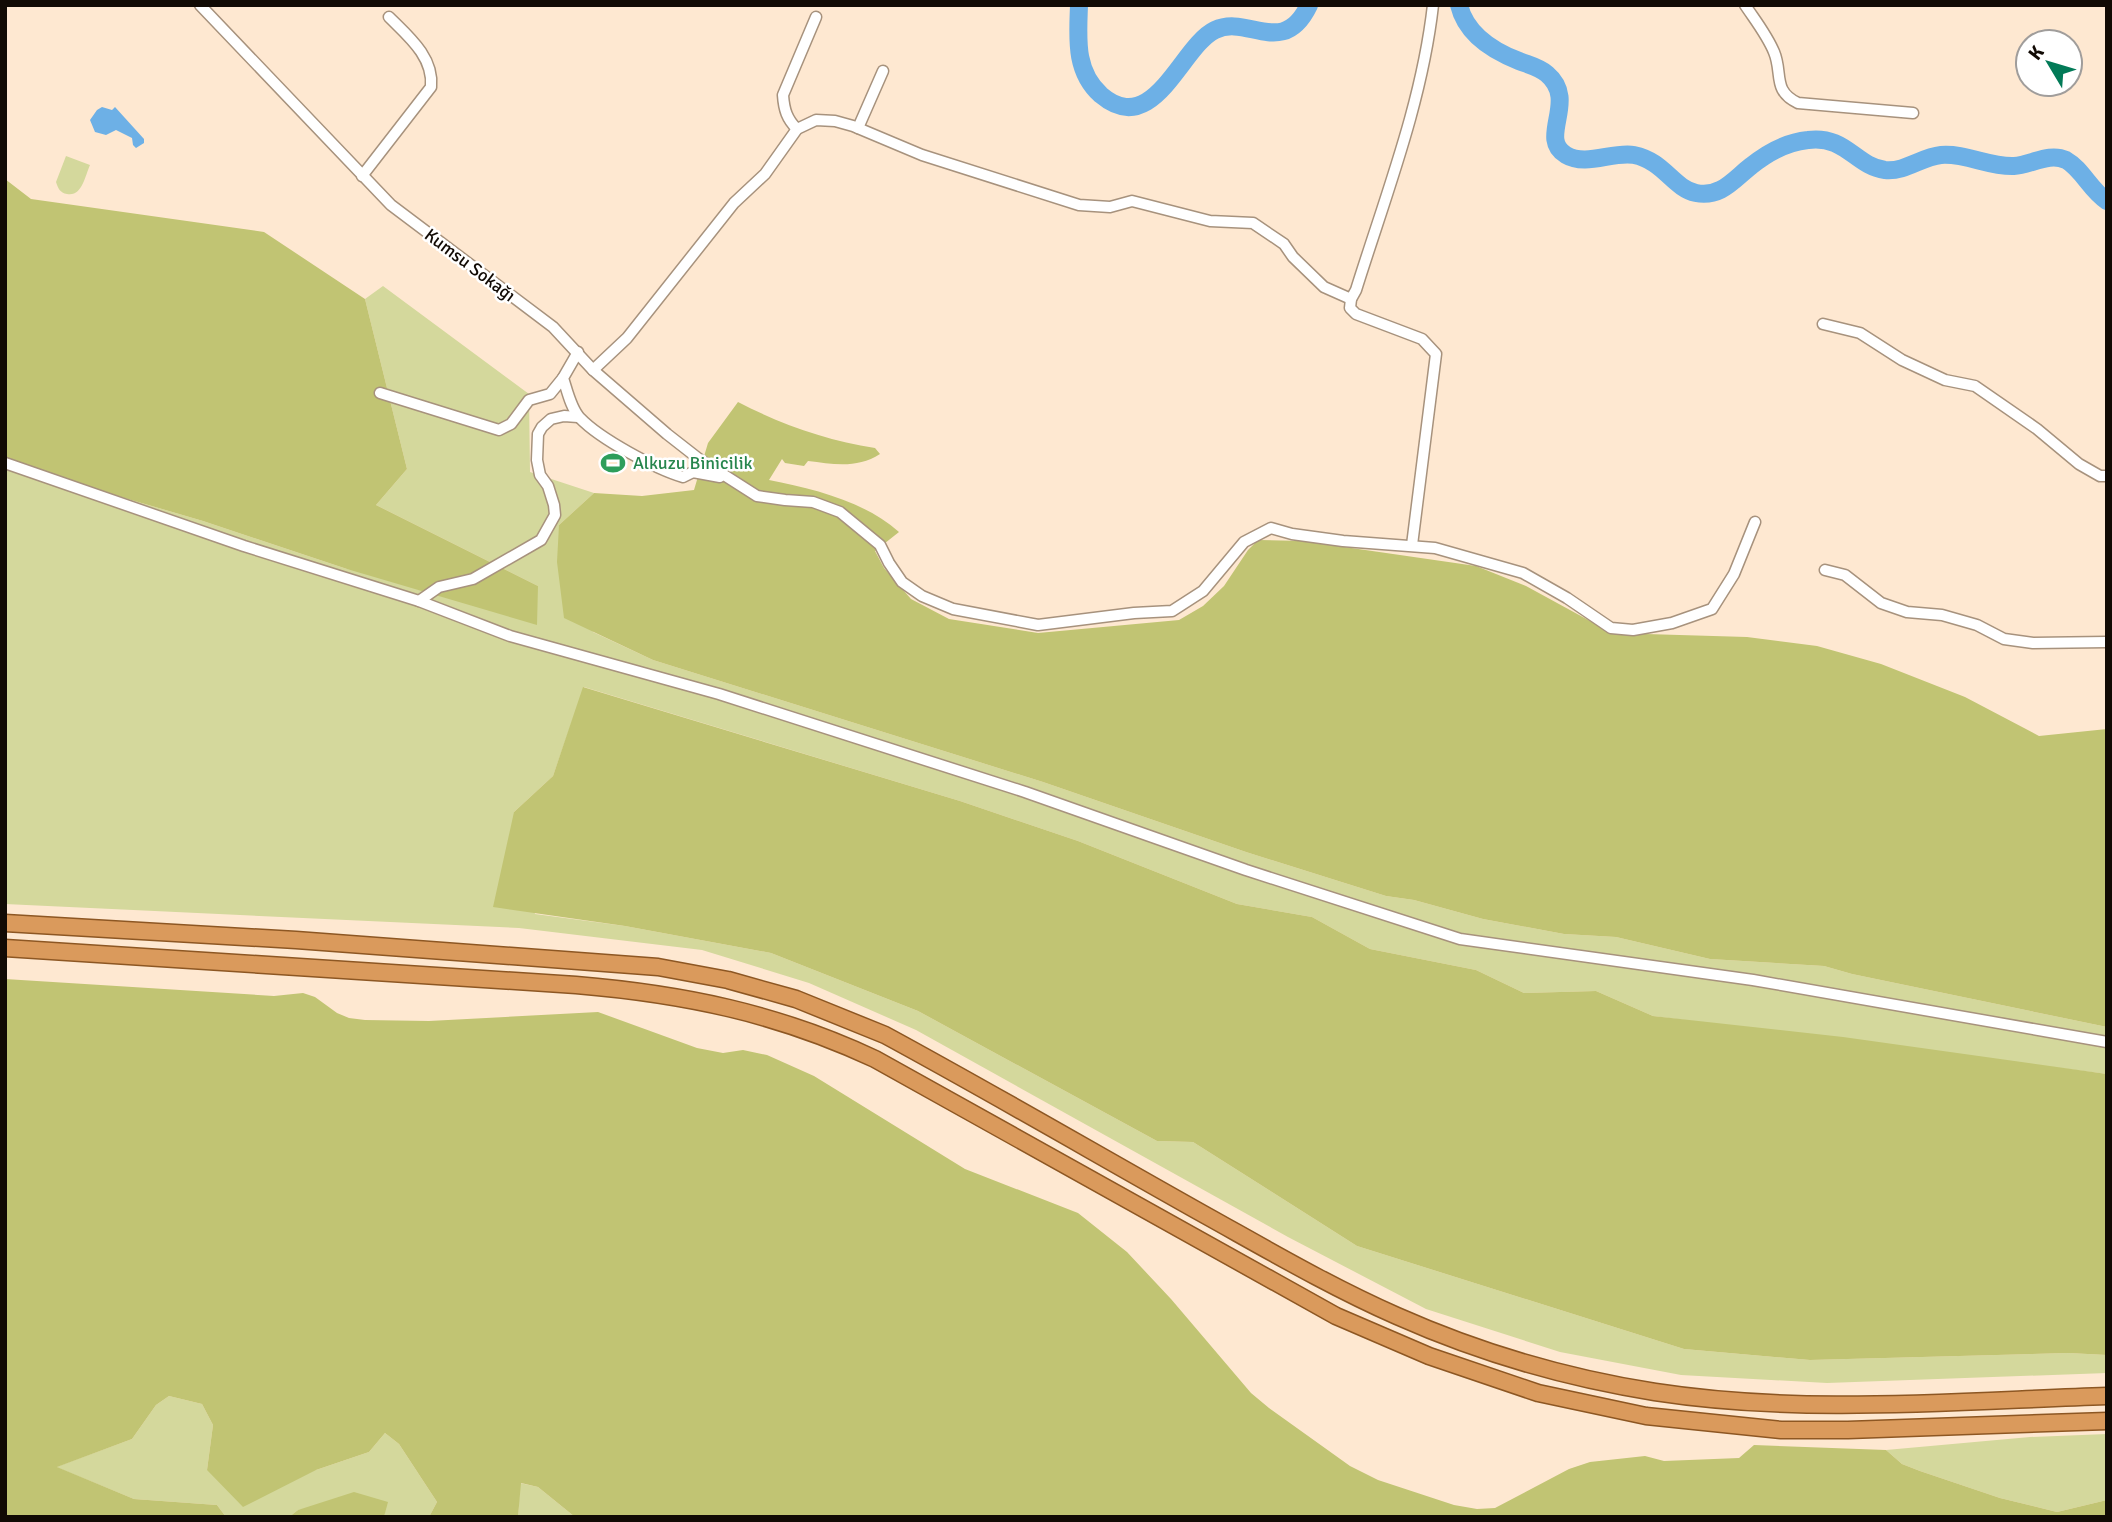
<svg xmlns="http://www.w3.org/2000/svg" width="2112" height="1522" font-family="Signika,sans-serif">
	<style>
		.green { fill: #d4d89c }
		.forest { fill: #c1c473 }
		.water { fill: #6db0e6 }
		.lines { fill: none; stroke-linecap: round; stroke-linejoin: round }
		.river { stroke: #6db0e6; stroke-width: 18 }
		.minor-casing { stroke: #a7927d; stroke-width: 13 }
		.trunk-casing { stroke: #8d5723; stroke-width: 19 }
		.minor { stroke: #fff; stroke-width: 10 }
		.trunk { stroke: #da9a5c; stroke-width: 16 }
		.labels { text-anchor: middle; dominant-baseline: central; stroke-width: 5; stroke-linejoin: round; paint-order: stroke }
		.street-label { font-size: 18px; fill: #110a04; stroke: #fff }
		.leisure-label { font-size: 18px; fill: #27864d; stroke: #fff; text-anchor: start }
	</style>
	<rect width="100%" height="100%" fill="#fee8d1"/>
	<!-- green -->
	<g class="green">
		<path d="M66,156L90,165C85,176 82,197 67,194C60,193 58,188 56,182Z"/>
		<polygon points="383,286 529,394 530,472 594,493 559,525 593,632 653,660 1043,782 1246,852 1386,896 1414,900 1483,919 1564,934 1616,937 1710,959 1824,966 1852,974 2107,1027 2107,1074 1653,1016 1596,991 1524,993 1476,970 1370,949 1312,917 1237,904 1078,841 960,801 584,687 553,776 514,812 535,914 625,926 771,953 918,1011 1157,1141 1193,1142 1357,1246 1684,1349 1810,1360 2068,1353 2107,1355 2107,1373 1827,1383 1681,1375 1560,1352 1426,1309 1288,1237 916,1030 809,983 702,950 519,928 5,904 5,463 203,521 347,569 538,586 376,505 407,469 365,299"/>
		<polygon points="169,1396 202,1404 213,1425 207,1470 316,1470 369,1452 385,1433 399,1444 437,1502 429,1517 384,1517 387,1502 298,1510 289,1517 226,1517 217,1505 134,1499 56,1467 132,1439 156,1405"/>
		<polygon points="2107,1434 2107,1500 2057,1512 2000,1498 1920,1471 1902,1464 1886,1450 2030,1437"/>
		<polygon points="520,1483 538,1487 575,1517 518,1517"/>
	</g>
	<!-- forest -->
	<g class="forest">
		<polygon points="5,179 31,199 264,232 365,299 407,469 376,505 538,586 537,625 347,569 203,521 5,463"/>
		<path d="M738,402C780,424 828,441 875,448L880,454C857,469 833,464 808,461L804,466L785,463L782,459L769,480C814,489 864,501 899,532L875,551L884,568L911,599L949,619L1038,633L1179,620L1203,606L1224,586L1248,550L1258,540L1303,541L1476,566L1526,586L1612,633L1747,637L1817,646L1881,664L1965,697L2039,736L2107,729V1027L1852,974L1824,966L1710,959L1616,937L1564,934L1483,919L1414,900L1386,896L1246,852L1043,782L653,660L564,618L557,562L559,525L594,493L642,496L694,490L708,443Z"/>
		<polygon points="583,687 960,801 1078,841 1237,904 1312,917 1370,949 1476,970 1524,993 1596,991 1653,1016 1843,1037 2107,1074 2107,1355 2068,1353 1810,1360 1684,1349 1357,1246 1193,1142 1157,1141 918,1011 771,953 625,926 493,907 514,812 553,776"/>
		<polygon points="5,979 274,996 303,993 315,997 337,1013 349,1018 365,1020 429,1021 598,1012 697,1048 723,1053 743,1050 767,1055 814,1076 965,1169 1078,1213 1127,1252 1171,1299 1251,1393 1269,1408 1350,1466 1378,1480 1454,1505 1477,1509 1495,1508 1569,1469 1590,1462 1645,1456 1664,1461 1739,1458 1754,1445 1886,1450 1902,1464 1920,1471 2000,1498 2057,1512 2107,1500 2107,1517 575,1517 538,1487 521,1483 518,1517 429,1517 437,1502 399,1444 385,1433 369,1452 316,1470 243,1507 207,1470 213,1425 202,1404 169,1396 156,1405 132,1439 57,1467 134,1499 217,1505 226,1517 5,1517"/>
		<polygon points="354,1492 388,1502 384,1517 289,1517 298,1510"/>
	</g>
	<!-- water -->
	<polygon class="water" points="102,107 112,110 115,107 144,139 144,143 136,148 133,145 132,138 116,130 106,135 95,132 90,120 97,110"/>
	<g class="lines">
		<!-- river -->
		<g class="river">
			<path d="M1079,5C1078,37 1074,71 1101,95C1154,140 1181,46 1215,30C1248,14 1283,59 1309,5"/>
			<path d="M1459,5C1466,34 1493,51 1519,61C1529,65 1539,67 1547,74C1579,101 1537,138 1566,155C1586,167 1613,151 1634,155C1664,161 1673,188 1696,193C1721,198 1734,179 1751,166C1767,153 1788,142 1808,140C1846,135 1855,166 1885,170C1906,172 1921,157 1941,155C1966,153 1989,167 2014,166C2031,165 2049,152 2066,160C2082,169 2091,191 2107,201"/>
		</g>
		<!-- minor casing -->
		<g class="minor-casing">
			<g id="minor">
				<polyline points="200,5 391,205 553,327 593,370 667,434 699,459 757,496 785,500 813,502 840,512 880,545 889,563 902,582 922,596 953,609 1038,625 1134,613 1172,611 1203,591 1244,542 1271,528 1292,534 1343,541 1435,548 1523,573 1567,598 1611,628 1633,630 1672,623 1712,609 1734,574 1755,522"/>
				<path d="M1745,5C1755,20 1767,35 1774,52C1783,73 1772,91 1798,103L1913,113"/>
				<polyline points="858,128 883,71"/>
				<path d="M797,129C787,119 784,110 783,95L816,17"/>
				<path d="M362,176L431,87C434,57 408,36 389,17"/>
				<polyline points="1823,324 1860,333 1902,360 1945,380 1975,386 2037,429 2079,464 2100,476 2107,476"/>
				<path d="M578,352L563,378C567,390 571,409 580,418C600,439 656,469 683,477L693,472L720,477"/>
				<polyline points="593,370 627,338 734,203 765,174 797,129 816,120 835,121 853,126 922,155 1079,205 1110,207 1132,201 1210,221 1253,223 1284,244 1293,257 1324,287 1351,299"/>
				<polyline points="380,393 499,430 511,424 529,400 550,394 563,378"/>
				<polyline points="5,463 244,546 419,601 510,636 719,694 1025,792 1246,870 1460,939 1753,980 2107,1042"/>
				<path d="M1412,545L1436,354L1422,339L1356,314L1350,308L1351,299L1356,290C1385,197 1422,103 1433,5"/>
				<polyline points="1825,570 1845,575 1881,603 1907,612 1942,615 1977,625 2004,639 2033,643 2107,642"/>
				<polyline points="419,601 439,587 473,579 541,540 555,515 554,505 548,486 540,475 537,460 538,434 542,427 551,419 564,416 578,417"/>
			</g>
		</g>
		<!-- trunk casing -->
		<g class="trunk-casing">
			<g id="trunk">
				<path d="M5,923L296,940L658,967L728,980L796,999L885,1035C992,1093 1098,1155 1205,1215C1268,1250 1331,1287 1397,1316C1478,1352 1566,1378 1655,1392C1804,1415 1956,1401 2107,1396"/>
				<path d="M5,948L576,985C683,994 777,1013 875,1059L1336,1316L1429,1356L1538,1393L1646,1416L1781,1430H1848L2107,1421"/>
			</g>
		</g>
		<!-- minor -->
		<use href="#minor" class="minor"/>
		<!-- trunk -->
		<use href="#trunk" class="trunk"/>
	</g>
	<!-- icons -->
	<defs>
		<g id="stadium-bare" transform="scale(1.89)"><path d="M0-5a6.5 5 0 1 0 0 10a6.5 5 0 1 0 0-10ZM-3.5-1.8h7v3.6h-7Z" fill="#2e9e5b" stroke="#fff" stroke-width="2.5" paint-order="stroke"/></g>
	</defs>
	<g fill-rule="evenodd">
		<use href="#stadium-bare" x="613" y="463"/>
	</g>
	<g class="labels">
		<!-- street labels -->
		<g class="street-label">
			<text transform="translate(470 265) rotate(37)">Kumsu Sokağı</text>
		</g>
		<!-- leisure labels -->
		<g class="leisure-label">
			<text x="633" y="463">Alkuzu Binicilik</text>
		</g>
	</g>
	<!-- border -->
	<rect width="2112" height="1522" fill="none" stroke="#110a04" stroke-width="14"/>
	<!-- north arrow -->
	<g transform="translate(2049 63) rotate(308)"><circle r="33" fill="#ffffff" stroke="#a09d9b" stroke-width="2"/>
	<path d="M0-5L12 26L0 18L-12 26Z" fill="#027a57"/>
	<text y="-10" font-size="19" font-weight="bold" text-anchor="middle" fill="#110a04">K</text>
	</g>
</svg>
